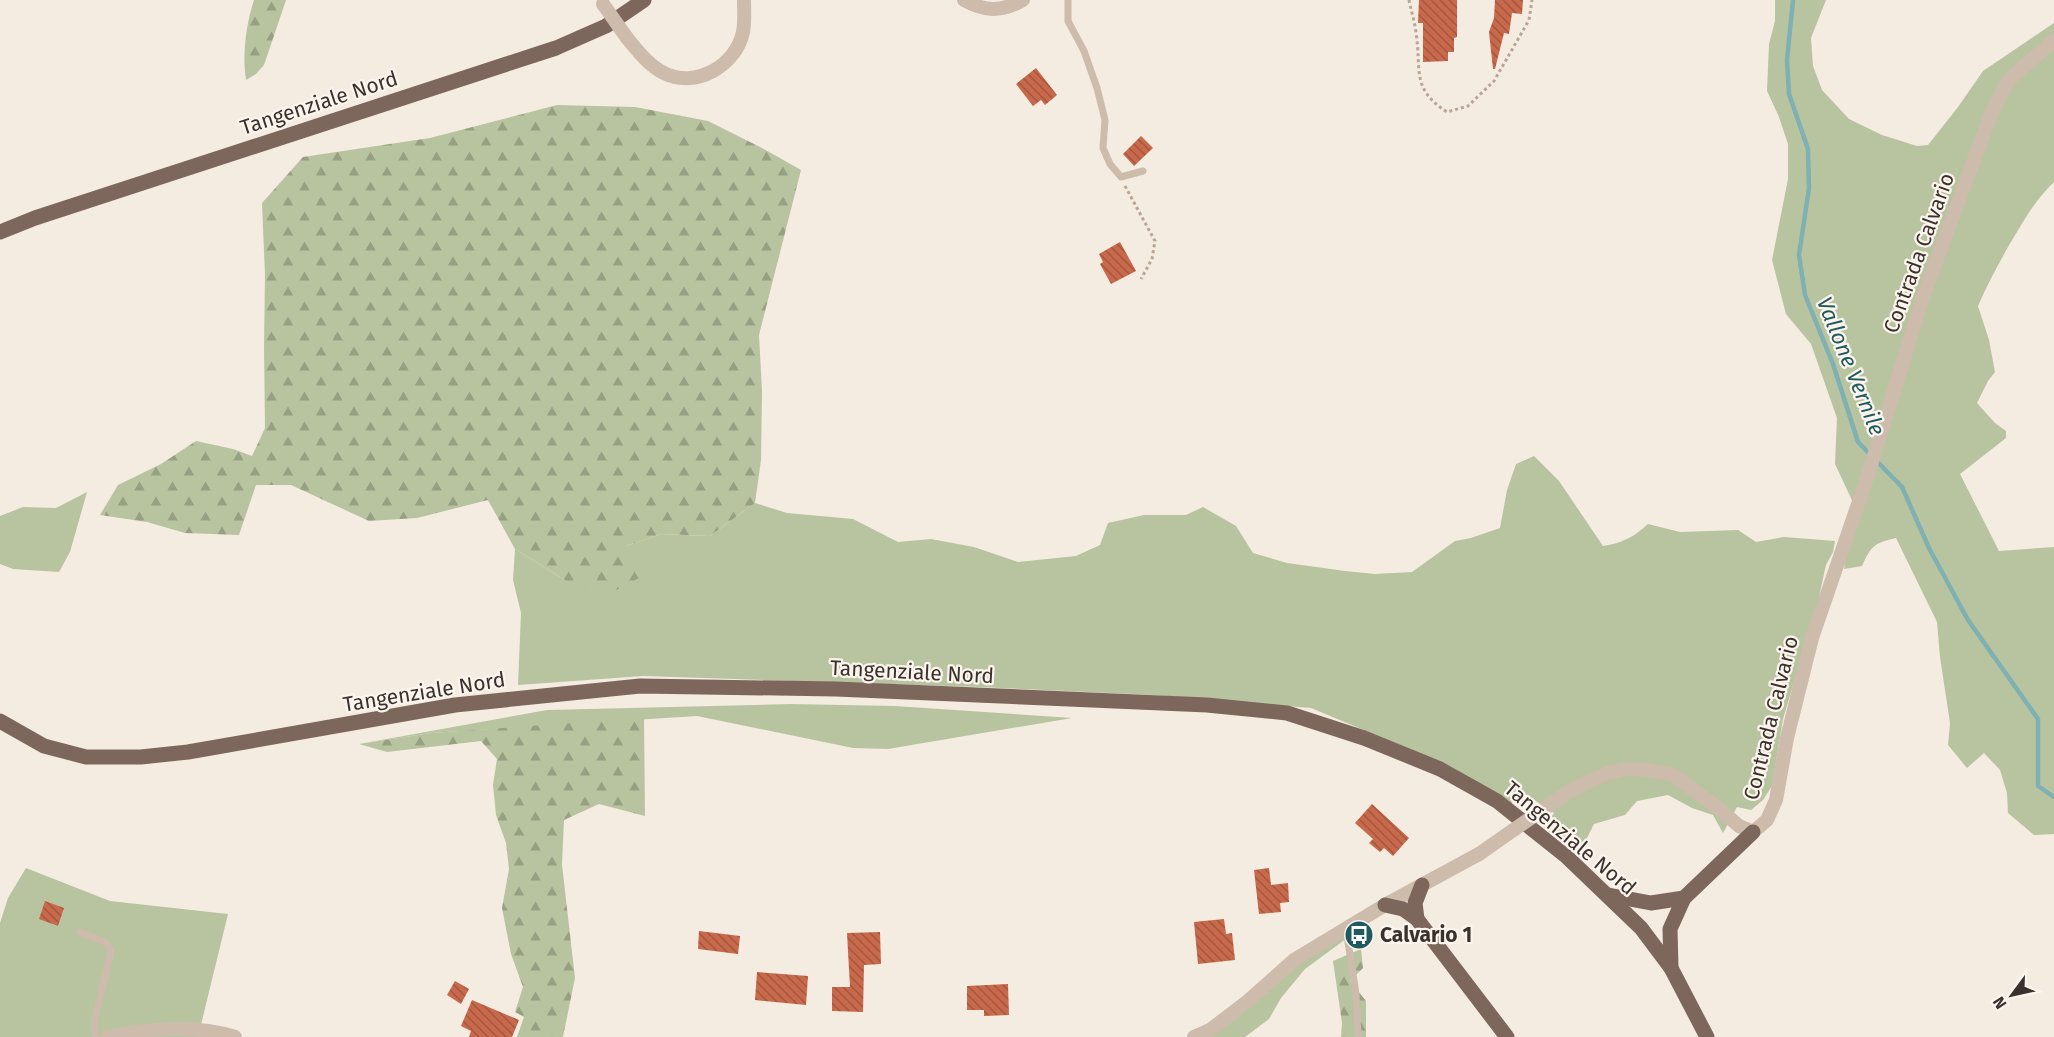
<svg xmlns="http://www.w3.org/2000/svg" width="2054" height="1037" font-family="'Fira Sans',sans-serif">
	<style>
		.green { fill: #b8c4a0 }
		.forest { fill: url(#forest-firs) }
		.lines { fill: none; stroke-linecap: round; stroke-linejoin: round }
		.stream { stroke: #7fb0b2; stroke-width: 4.5 }
		.building { fill: url(#building-back-hatch) }
		.path { stroke: #b9a596; stroke-width: 3; stroke-dasharray: 3 3; stroke-linecap: butt }
		.service { stroke: #cdbbac; stroke-width: 7 }
		.minor { stroke: #cdbbac; stroke-width: 14 }
		.primary { stroke: #7d675c; stroke-width: 15 }
		.minor-bridge { stroke: #cdbbac; stroke-width: 14 }
		.labels { text-anchor: middle; dominant-baseline: central; stroke-width: 4.5; stroke-linejoin: round; paint-order: stroke }
		.street-label { font-size: 21px; fill: #3b302b; stroke: #fbf5ee }
		.poi-label { font-size: 21px; font-weight: bold; fill: #3b302b; stroke: #fbf5ee; text-anchor: start }
		.water-label { font-size: 22px; font-style: italic; fill: #1f5a5e; stroke: #fbf5ee }
	</style>
	<defs>
		<pattern id="forest-firs" width="22" height="20" patternUnits="userSpaceOnUse" patternTransform="scale(1.5)"><rect width="22" height="20" fill="#b8c4a0"/><path d="M5 1l3.5 6h-7zM16 11l3.5 6h-7z" fill="#97a083"/></pattern>
		<pattern id="building-back-hatch" width="6" height="6" patternUnits="userSpaceOnUse" patternTransform="scale(1.5)"><rect width="6" height="6" fill="#c8694b"/><path d="M-1 5l2 2M0 0l6 6M5-1l2 2" fill="none" stroke="#a4573f"/></pattern>
	</defs>
	<rect width="100%" height="100%" fill="#f4ebe1"/>
	<!-- green -->
	<g class="green">
		<path d="M1775,0H1826L1811,38L1813,66L1822,90L1849,119L1882,135L1917,146L1928,145L1958,107L1983,71L2054,23V182C2034,201 2022,224 2008,247C1997,267 1987,285 1978,306L1989,340L1995,372L1988,381L1977,403L1995,423L2006,431V438L1960,474L1999,551L2054,547V834L2034,835L2008,813L2007,793L2000,770L1984,753L1967,768L1948,745L1950,723L1940,657L1937,622L1896,538C1874,543 1871,546 1862,566L1844,569L1849,539L1858,513L1835,464L1837,418L1811,344L1786,314L1772,260L1788,179V144L1779,117L1767,91L1769,44L1775,21Z"/>
		<path d="M1534,456L1559,481L1603,546C1622,543 1634,537 1648,524L1680,532L1738,530L1756,542L1784,537L1835,541L1833,552L1826,565L1817,606L1783,719L1772,786L1763,800L1751,810L1737,807L1723,833L1713,815L1692,808L1668,795L1637,801L1625,815L1594,824L1579,854L1544,828L1554,813L1522,792L1511,804L1452,767L1311,708L1153,695L979,687L643,676L518,685L521,613L513,580L515,549L565,580L626,546L661,534L710,536L755,503L787,513L853,519L898,542L931,539L974,547L1018,562L1076,556L1100,545L1108,523L1144,515H1186L1203,507L1236,526L1253,553L1287,563L1345,571L1375,574L1412,572L1455,541L1471,538L1500,528L1507,490L1516,464Z"/>
		<polygon points="87,492 70,552 59,572 13,569 0,564 0,516 23,507 56,508"/>
		<polygon points="790,704 895,706 1072,718 888,749 853,748 697,716 431,733 359,744 547,710"/>
		<polygon points="26,868 110,901 228,914 198,1037 0,1037 0,923 8,898"/>
		<polygon points="1351,928 1354,933 1305,969 1281,998 1269,1019 1245,1037 1203,1037 1291,968"/>
	</g>
	<!-- forest -->
	<g class="forest">
		<path d="M254,0H286L264,65L256,74L246,80C242,55 246,24 254,0Z"/>
		<polygon points="557,105 635,107 708,121 762,148 801,170 759,335 762,391 761,460 755,503 710,536 661,534 626,546 639,578 607,595 565,580 515,549 488,500 417,518 369,521 291,485 256,485 239,535 185,533 147,522 100,515 118,485 161,464 196,441 233,449 252,456 265,428 264,348 265,275 262,203 303,157 430,138"/>
		<polygon points="644,718 645,816 599,804 564,820 562,865 575,978 563,1037 517,1037 524,1017 515,1012 523,987 511,954 502,908 509,869 506,843 496,815 493,785 497,759 481,741 387,752 359,744 431,733"/>
		<polygon points="1361,949 1363,968 1350,981 1366,1001 1366,1037 1341,1037 1342,1023 1333,961"/>
	</g>
	<g class="lines">
		<!-- stream -->
		<polyline class="stream" points="1793,0 1787,60 1789,94 1808,149 1809,188 1799,255 1805,295 1833,364 1858,442 1902,487 1929,548 1968,620 2038,719 2038,786 2054,797"/>
	</g>
	<!-- building -->
	<g class="building">
		<polygon points="1419,0 1457,0 1457,37 1454,38 1454,52 1448,52 1448,61 1423,62 1423,23 1418,23"/>
		<polygon points="1495,0 1523,0 1522,14 1512,13 1509,34 1504,33 1495,69 1493,69 1489,32 1494,18"/>
		<polygon points="1036,68 1057,95 1045,105 1041,100 1033,106 1016,84"/>
		<polygon points="1141,136 1153,148 1134,166 1123,154"/>
		<polygon points="1120,242 1136,271 1111,284 1100,264 1103,262 1099,254"/>
		<polygon points="1372,804 1409,838 1393,856 1384,848 1380,852 1369,843 1373,839 1355,823"/>
		<polygon points="1269,868 1271,885 1288,883 1289,902 1280,903 1281,912 1259,914 1254,870"/>
		<polygon points="45,901 64,908 58,926 39,919"/>
		<polygon points="1224,919 1226,934 1232,933 1235,960 1198,964 1194,922"/>
		<polygon points="699,931 740,936 738,954 698,949"/>
		<polygon points="880,932 881,964 864,965 863,1012 832,1011 832,987 850,987 847,933"/>
		<polygon points="757,972 808,976 806,1005 755,1000"/>
		<polygon points="455,981 469,989 461,1004 447,995"/>
		<polygon points="1008,984 1009,1015 984,1016 984,1010 967,1010 967,986"/>
		<polygon points="472,1000 519,1020 512,1037 469,1037 471,1031 461,1026"/>
	</g>
	<g class="lines">
		<!-- path -->
		<g class="path">
			<path d="M1409,0C1411,11 1415,22 1416,33C1422,69 1410,88 1447,112L1468,106L1494,81L1529,20L1532,0"/>
			<polyline points="1125,186 1155,241 1152,259 1141,279"/>
		</g>
		<!-- service -->
		<g class="service">
			<polyline points="1068,0 1068,21 1084,51 1097,88 1105,120 1103,148 1110,164 1121,177 1143,171"/>
			<polyline points="1346,929 1356,994 1358,1037"/>
			<polyline points="80,932 105,942 111,951 94,1023 96,1037"/>
		</g>
		<!-- minor -->
		<g class="minor">
			<path d="M964,0C985,12 1002,12 1023,0"/>
			<path d="M627,38C638,51 648,65 664,73C695,89 736,66 743,32C745,22 744,11 744,0"/>
			<polyline points="1568,792 1607,773 1625,769 1649,770 1673,775 1717,807 1739,826 1753,832 1767,820 1776,800 1787,738 1812,638 1866,481 1924,294 1991,114 2008,81 2054,40"/>
			<path d="M107,1037C146,1028 197,1025 235,1037"/>
			<polyline points="1194,1037 1210,1030 1248,1001 1294,960 1385,905 1479,854"/>
		</g>
		<!-- primary -->
		<g class="primary">
			<polyline points="0,232 35,218 556,48 606,26 644,0"/>
			<polyline points="0,721 44,746 86,757 141,757 188,752 455,705 640,686 836,689 1207,705 1287,713 1364,738 1440,769 1497,801 1567,857 1641,928 1671,968 1707,1037"/>
			<polyline points="1608,895 1651,903 1684,898"/>
			<polyline points="1385,905 1403,909 1417,919 1507,1037"/>
			<polyline points="1417,919 1415,903 1422,885"/>
			<polyline points="1671,968 1670,929 1684,898 1753,832"/>
		</g>
		<!-- minor-bridge -->
		<g class="minor-bridge">
			<polyline points="603,4 627,38"/>
			<polyline points="1479,854 1568,792"/>
		</g>
	</g>
	<!-- icons -->
	<defs>
		<g id="bus-disc" transform="scale(1.5)"><circle r="9.5" fill="#1f5a5e" stroke="#fbf5ee"/><path d="M-5-6H5V4H4V6H2V4H-2V6H-4V4H-5ZM-3.5-4V0h7V-4ZM-3.5 1.2v1.5H-2V1.2ZM2 1.2v1.5H3.5V1.2Z" fill="#fff"/></g>
	</defs>
	<g fill-rule="evenodd">
		<use href="#bus-disc" x="1359" y="935"/>
	</g>
	<g class="labels">
		<!-- street labels -->
		<g class="street-label">
			<text transform="translate(319 103) rotate(-18)">Tangenziale Nord</text>
			<text transform="translate(1919 253) rotate(-70)">Contrada Calvario</text>
			<text transform="translate(912 672) rotate(3)">Tangenziale Nord</text>
			<text transform="translate(424 692) rotate(-9)">Tangenziale Nord</text>
			<text transform="translate(1771 718) rotate(-76)">Contrada Calvario</text>
			<text transform="translate(1570 838) rotate(40)">Tangenziale Nord</text>
		</g>
		<!-- poi labels -->
		<g class="poi-label">
			<text x="1380" y="935">Calvario 1</text>
		</g>
		<!-- water labels -->
		<g class="water-label">
			<text transform="translate(1851 366) rotate(68)">Vallone Vernile</text>
		</g>
	</g>
	<!-- north arrow -->
	<g transform="translate(2012 995) rotate(237)" stroke="#fbf5ee" stroke-width="4.5" paint-order="stroke">
	<path d="M0-4.5L10 22L0 15L-10 22Z" fill="#3b302b"/>
	<text y="-9" font-size="16" font-weight="bold" text-anchor="middle" fill="#3b302b">N</text>
	</g>
</svg>
